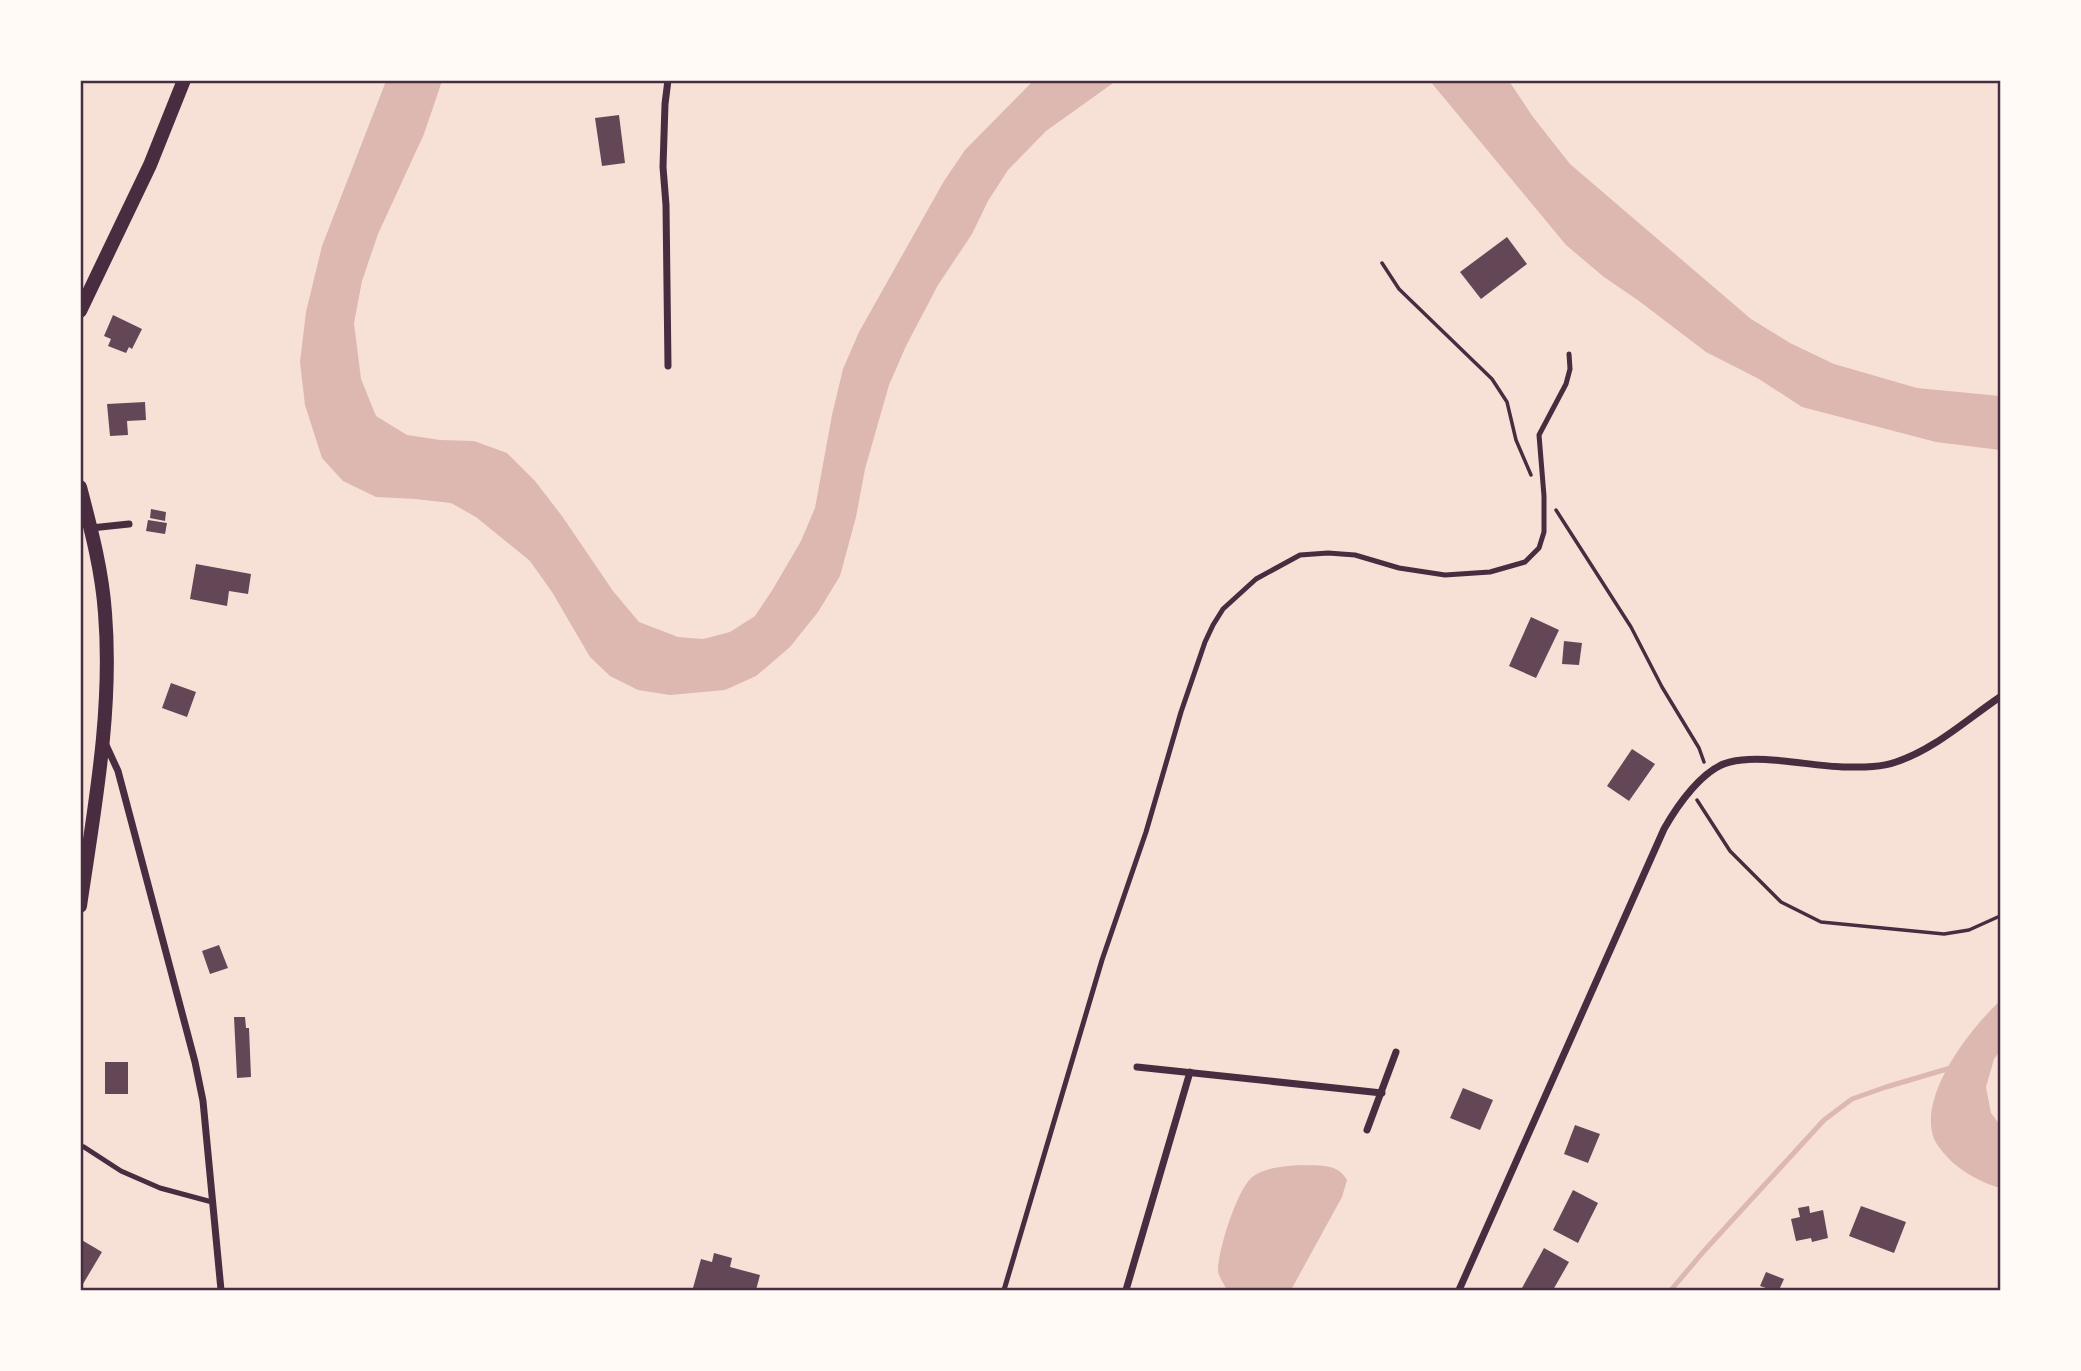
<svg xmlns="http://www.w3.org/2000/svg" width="2081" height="1371" font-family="Signika,sans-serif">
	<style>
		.water { fill: #dcb8b0 }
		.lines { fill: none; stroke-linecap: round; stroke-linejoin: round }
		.stream { stroke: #dcb8b0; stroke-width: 5 }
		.building { fill: #644757 }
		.path { stroke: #4a2c40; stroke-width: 3.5 }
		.service { stroke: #4a2c40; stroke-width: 5 }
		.minor { stroke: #4a2c40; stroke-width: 7 }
		.secondary { stroke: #4a2c40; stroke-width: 14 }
		.neatline { fill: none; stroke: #4a2c40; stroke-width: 2.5 }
	</style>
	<rect width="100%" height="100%" fill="#f7e1d7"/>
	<!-- water -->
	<g class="water">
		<polygon points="386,81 442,81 424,134 378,234 362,281 354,323 361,379 376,416 407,435 440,440 474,441 507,453 535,481 562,516 613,591 639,622 678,637 703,639 730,632 755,616 773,589 801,541 815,508 832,415 843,369 859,332 944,181 965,150 1033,81 1116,81 1046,131 1008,170 988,201 972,234 938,285 906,346 889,385 865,469 856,517 840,576 818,612 790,647 756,676 725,690 670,695 638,690 610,676 590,657 552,592 530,561 476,517 451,503 415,499 376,497 343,481 322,458 305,405 300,362 306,312 322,246"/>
		<polygon points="1430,81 1509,81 1533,117 1570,164 1751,319 1790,343 1834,364 1917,388 2000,396 2000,450 1936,442 1802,407 1759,379 1706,352 1639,301 1604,277 1566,245"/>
		<path d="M2000,1001V1051L1994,1059L1986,1087L1991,1113L2000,1125V1188C1982,1183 1962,1172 1949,1159C1942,1151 1934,1143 1932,1132C1923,1089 1971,1028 2000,1001Z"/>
		<path d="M1298,1165C1317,1166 1337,1162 1347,1180L1342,1197L1291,1290H1227C1224,1284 1219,1277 1218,1271C1218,1250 1236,1193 1251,1178C1264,1167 1282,1167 1298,1165Z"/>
	</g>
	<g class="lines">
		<!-- stream -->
		<polyline class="stream" points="1671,1290 1704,1251 1824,1120 1852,1099 1886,1087 1954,1067"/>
	</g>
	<!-- building -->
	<g class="building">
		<polygon points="619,115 625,163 602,166 595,118"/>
		<polygon points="1507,237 1527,264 1481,299 1460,272"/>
		<polygon points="113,315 142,329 132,349 129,347 126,353 108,346 111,339 104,336"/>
		<polygon points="145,402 146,420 127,421 128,435 110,436 107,404"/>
		<polygon points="151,509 166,512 165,521 150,518"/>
		<polygon points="148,520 167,523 165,534 146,531"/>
		<polygon points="196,564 251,574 248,594 229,591 227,606 190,599"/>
		<polygon points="1531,617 1559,630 1536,678 1509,666"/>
		<polygon points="1564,641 1582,643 1579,665 1562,664"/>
		<polygon points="171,683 196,692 187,717 162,708"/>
		<polygon points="1632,749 1655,764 1629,801 1607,786"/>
		<polygon points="219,945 228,968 210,974 202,951"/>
		<polygon points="234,1017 245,1017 246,1028 249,1028 251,1077 237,1078"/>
		<rect x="105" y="1062" width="23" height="32"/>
		<polygon points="1463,1088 1493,1100 1480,1130 1450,1118"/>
		<polygon points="1575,1125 1600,1134 1588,1163 1564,1154"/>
		<polygon points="1573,1190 1598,1203 1578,1243 1553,1230"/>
		<polygon points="1809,1206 1810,1213 1823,1210 1828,1238 1812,1242 1811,1238 1796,1241 1791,1219 1800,1217 1798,1208"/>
		<polygon points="1861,1206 1906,1222 1894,1253 1849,1236"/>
		<polygon points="80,1239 102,1252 80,1289"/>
		<polygon points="1544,1248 1569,1262 1553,1290 1527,1290 1522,1288"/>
		<polygon points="714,1253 732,1258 730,1267 760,1275 756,1290 702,1290 693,1288 701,1259 712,1262"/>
		<polygon points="1766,1272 1784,1279 1779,1290 1772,1290 1760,1286"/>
	</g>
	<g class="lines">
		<!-- path -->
		<g class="path">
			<polyline points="1382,263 1399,289 1492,379 1507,402 1516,440 1531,475"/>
			<polyline points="1556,510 1631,627 1662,687 1699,748 1704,762"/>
			<polyline points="1697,800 1730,851 1781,902 1821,922 1944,934 1969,930 2000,916"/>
		</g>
		<!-- service -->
		<g class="service">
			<polyline points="84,1147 121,1171 160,1188 212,1202"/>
			<polyline points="1004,1290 1102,960 1146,832 1181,712 1205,642 1213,625 1223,609 1256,579 1300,555 1328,553 1355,555 1399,568 1445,575 1490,572 1525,562 1539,548 1544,532 1544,496 1539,435 1566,384 1570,369 1569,354"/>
		</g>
		<!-- minor -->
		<g class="minor">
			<polyline points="668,80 665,104 663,167 666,205 668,366"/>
			<polyline points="91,528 129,524"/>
			<polyline points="106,745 118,771 195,1062 203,1101 221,1290"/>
			<polyline points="1137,1067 1382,1093"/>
			<polyline points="1367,1130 1396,1052"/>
			<polyline points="1126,1290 1190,1072"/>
			<path d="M1459,1290L1664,829C1677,806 1703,768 1730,762C1762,754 1809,766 1843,767C1860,767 1879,768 1896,762C1935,749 1966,720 2000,697"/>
		</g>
		<!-- secondary -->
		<g class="secondary">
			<polyline points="80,311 150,165 184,80"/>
			<path d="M80,487C91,529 102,570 105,613C113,711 94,810 80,906"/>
		</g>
	</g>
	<!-- border -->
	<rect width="2081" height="1371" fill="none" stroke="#fffaf5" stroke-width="164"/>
	<rect x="82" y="82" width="1917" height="1207" class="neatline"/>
</svg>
